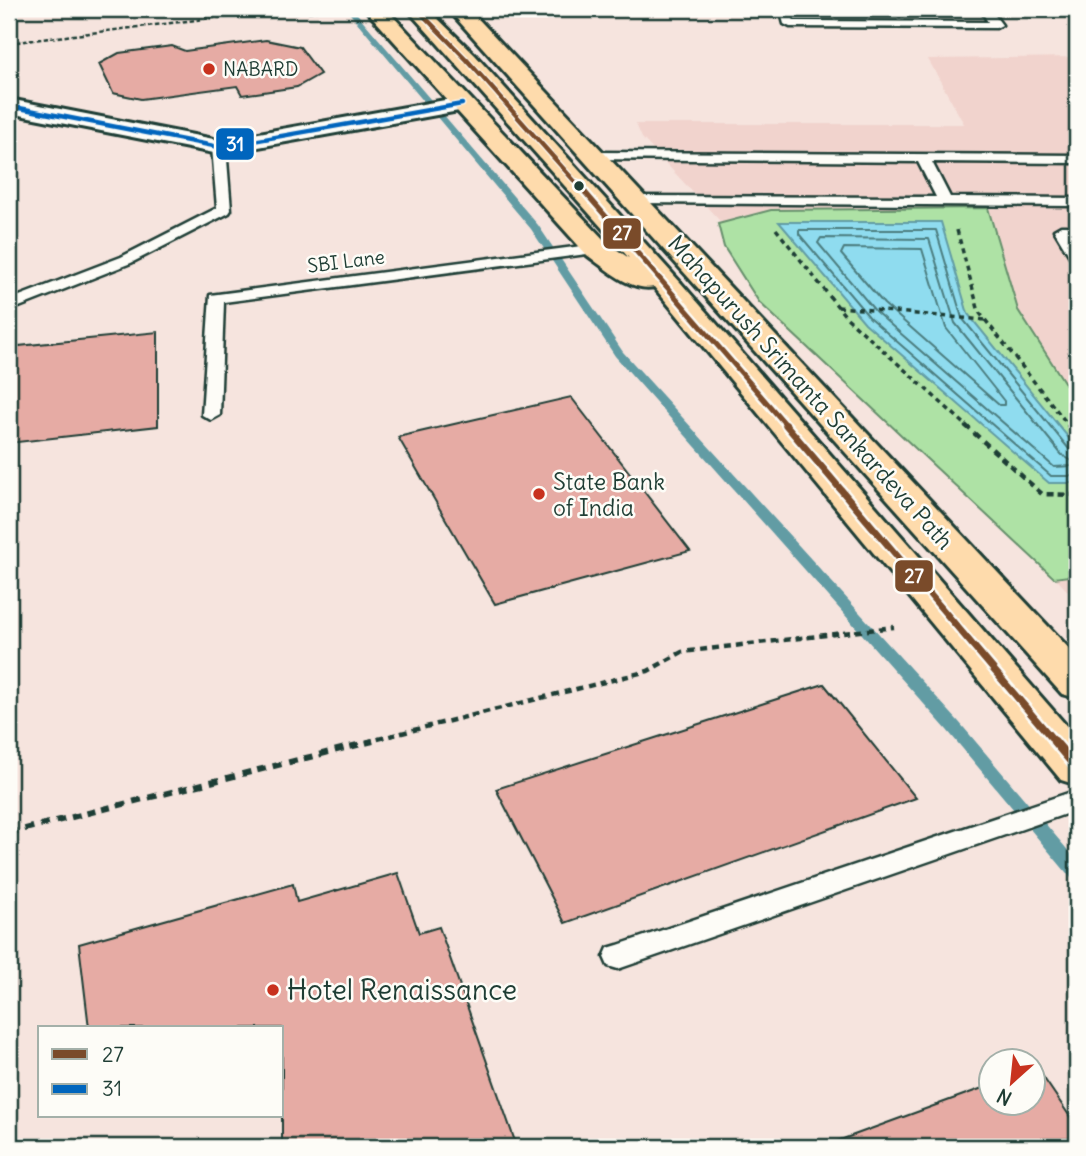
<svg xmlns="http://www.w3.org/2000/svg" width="1086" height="1156" font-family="Delius,sans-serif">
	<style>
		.built { fill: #f1d3cd }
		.green { fill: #aee2a5; stroke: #66906c; stroke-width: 2 }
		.water { fill: #8fdcef; stroke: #629ca4; stroke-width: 2 }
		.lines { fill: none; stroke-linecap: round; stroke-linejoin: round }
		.shore { stroke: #4c7d7f; stroke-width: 2 }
		.stream { fill: #629ca4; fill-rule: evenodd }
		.building { fill: #e6aba4; stroke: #1f3d34; stroke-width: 2 }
		.service-casing { stroke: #1f3d34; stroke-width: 5 }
		.minor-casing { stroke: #1f3d34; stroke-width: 6 }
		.primary-casing { stroke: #1f3d34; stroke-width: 6 }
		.path-far3 { stroke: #1f3d34; stroke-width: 2.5; stroke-dasharray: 4.5 2.5; stroke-linecap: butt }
		.path-far2 { stroke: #1f3d34; stroke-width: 3.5; stroke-dasharray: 5 4.5; stroke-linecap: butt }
		.path-far1 { stroke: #1f3d34; stroke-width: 4.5; stroke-dasharray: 7 5; stroke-linecap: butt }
		.path { stroke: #1f3d34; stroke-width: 6; stroke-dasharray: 9 7; stroke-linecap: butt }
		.service { fill: #fdfcf7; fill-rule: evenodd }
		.minor { fill: #fdfcf7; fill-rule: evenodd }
		.primary { fill: #fedbac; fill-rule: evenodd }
		.bus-1-far3-casing { stroke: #fdfcf7; stroke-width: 7 }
		.bus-1-far2-casing { stroke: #fdfcf7; stroke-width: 10 }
		.bus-1-far1-casing { stroke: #fdfcf7; stroke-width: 12 }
		.bus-1-casing { stroke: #fdfcf7; stroke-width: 14 }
		.bus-2-casing { stroke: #fdfcf7; stroke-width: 7 }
		.bus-1-far3 { stroke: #7a4b2a; stroke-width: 4.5 }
		.bus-1-far2 { stroke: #7a4b2a; stroke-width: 5 }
		.bus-1-far1 { stroke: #7a4b2a; stroke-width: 7 }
		.bus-1 { stroke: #7a4b2a; stroke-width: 9 }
		.bus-2 { stroke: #0065bd; stroke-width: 4.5 }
		.poi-dot { fill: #c8321e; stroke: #fdfcf7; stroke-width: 2.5 }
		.bus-dot { fill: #1f3d34; stroke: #fdfcf7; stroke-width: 2.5 }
		.labels { text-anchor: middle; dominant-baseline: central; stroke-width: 5; stroke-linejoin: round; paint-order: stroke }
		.far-poi-label { font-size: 19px; fill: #1f3d34; stroke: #fdfcf7; text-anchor: start }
		.far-street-label { font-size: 19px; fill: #1f3d34; stroke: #fdfcf7 }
		.street-label { font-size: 23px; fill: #1f3d34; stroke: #fdfcf7 }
		.poi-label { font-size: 23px; fill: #1f3d34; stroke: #fdfcf7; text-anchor: start }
		.near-poi-label { font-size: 28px; fill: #1f3d34; stroke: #fdfcf7; text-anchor: start }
		.line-badge { stroke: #fdfcf7; stroke-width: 2.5 }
		.badge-label { font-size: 19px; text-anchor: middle; font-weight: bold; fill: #fff }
	</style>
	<rect width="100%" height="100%" fill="#f6e4de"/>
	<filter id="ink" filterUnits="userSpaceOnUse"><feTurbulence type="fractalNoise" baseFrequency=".0143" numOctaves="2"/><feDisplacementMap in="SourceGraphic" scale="14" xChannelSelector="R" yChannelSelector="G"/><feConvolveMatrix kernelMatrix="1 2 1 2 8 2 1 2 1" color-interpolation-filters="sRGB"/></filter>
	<g filter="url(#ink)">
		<!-- built -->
		<polygon class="built" points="1077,57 1077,601 642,138 636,124 964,124 928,59"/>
		<!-- green -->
		<polygon class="green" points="988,208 1018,310 1077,402 1077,575 1054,578 759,302 724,247 718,224 771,210"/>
		<!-- water -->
		<polygon class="water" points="779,222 941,222 968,314 1077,448 1077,483 1049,483 865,323"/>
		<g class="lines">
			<!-- shore -->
			<g class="shore">
				<polygon points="821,238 929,239 955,323 1062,455 1072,461 1072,466 1054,467 876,312 818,243"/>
				<polygon points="844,248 922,249 946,328 1004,401 1004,405 999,405 884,304 841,254"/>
				<polyline points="1077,452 1069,449 962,318 936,230 799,230 799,234 870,318 1051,476 1077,476"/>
			</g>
			<!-- stream -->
			<polygon class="stream" points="346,9 353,9 538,225 623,352 959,722 1077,861 1077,880 1071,878 947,730 615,356 531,229"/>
		</g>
		<!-- building -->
		<g class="building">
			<polygon points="266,40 300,47 320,74 297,87 242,95 237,86 141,99 113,93 99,64 119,53 172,46 185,51"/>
			<polygon points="158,332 158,426 9,443 9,347"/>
			<polygon points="571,397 690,551 495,604 398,437"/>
			<polygon points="824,684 916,798 565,923 496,789"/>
			<polygon points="398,873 419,933 439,927 517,1147 282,1147 282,1028 89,1028 79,944 293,884 297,902"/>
			<polygon points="1037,1068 1077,1127 1077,1147 832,1147 832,1143 991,1085 991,1103 1033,1103 1033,1069"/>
		</g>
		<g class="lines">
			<!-- service casing -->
			<g class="service-casing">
				<g id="service">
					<polygon points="780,9 790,9 794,21 988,22 980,9 990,9 1002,25 996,28 790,27 784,24"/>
					<polygon points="219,143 226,147 231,210 229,213 131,263 9,311 9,300 121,257 217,208 212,147"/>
					<polygon points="594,152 1077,155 1077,163 932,162 950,197 1077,198 1077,206 636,203 629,199 631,196 936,197 918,162 589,159 589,153"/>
					<polygon points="1077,226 1077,234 1071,234 1077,245 1077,262 1072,260 1054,230 1061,226"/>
					<polygon points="597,244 602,246 605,249 602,252 224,302 220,415 211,420 202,415 210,295"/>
					<polygon points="1077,790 1077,810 618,969 608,966 604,957 608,948 618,945"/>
				</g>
			</g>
			<!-- minor casing -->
			<g class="minor-casing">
				<polygon id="minor" points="462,97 470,99 473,104 470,109 219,154 9,113 9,99 219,140"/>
			</g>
			<!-- primary casing -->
			<g class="primary-casing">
				<g id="primary">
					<path d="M365,9H386L607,243L629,258L407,9H428L475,55L681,283L1077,738V785L1061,780L654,287C631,292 605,268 587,255Z"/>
					<polygon points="448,9 469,9 1077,657 1077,698 1062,694"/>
				</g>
			</g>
			<!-- path-far3 -->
			<polyline class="path-far3" points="9,43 212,18 343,9"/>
			<!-- path-far2 -->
			<g class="path-far2">
				<polyline points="776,229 846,317 967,426"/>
				<polyline points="957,230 979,312 1069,426"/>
				<polyline points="838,307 985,320"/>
			</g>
			<!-- path-far1 -->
			<g class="path-far1">
				<polyline points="965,425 1042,494 1077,495"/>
				<polyline points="1068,425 1077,436"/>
				<polyline points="366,742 648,671 682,652 894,627"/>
			</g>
			<!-- path -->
			<polyline class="path" points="9,833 373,741"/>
			<!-- service -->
			<use href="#service" class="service"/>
			<!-- minor -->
			<use href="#minor" class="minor"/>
			<!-- primary -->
			<use href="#primary" class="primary"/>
			<!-- bus-1-far3 casing -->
			<g class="bus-1-far3-casing">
				<polyline id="bus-1-far3" points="417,9 467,60 578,185"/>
			</g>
			<!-- bus-1-far2 casing -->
			<g class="bus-1-far2-casing">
				<polyline id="bus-1-far2" points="577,183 787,426"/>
			</g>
			<!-- bus-1-far1 casing -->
			<g class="bus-1-far1-casing">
				<polyline id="bus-1-far1" points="786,425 1055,742"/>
			</g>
			<!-- bus-1 casing -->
			<g class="bus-1-casing">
				<polyline id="bus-1" points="1054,741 1077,768"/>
			</g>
			<!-- bus-2 casing -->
			<g class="bus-2-casing">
				<polyline id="bus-2" points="9,106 219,147 462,104"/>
			</g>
			<!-- bus-1-far3 -->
			<use href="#bus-1-far3" class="bus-1-far3"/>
			<!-- bus-1-far2 -->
			<use href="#bus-1-far2" class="bus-1-far2"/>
			<!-- bus-1-far1 -->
			<use href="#bus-1-far1" class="bus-1-far1"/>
			<!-- bus-1 -->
			<use href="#bus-1" class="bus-1"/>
			<!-- bus-2 -->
			<use href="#bus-2" class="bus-2"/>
		</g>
	</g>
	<!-- markers -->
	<g class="poi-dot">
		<circle cx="209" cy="69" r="7"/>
		<circle cx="539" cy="494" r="7"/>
		<circle cx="273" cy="990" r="7"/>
	</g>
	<circle class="bus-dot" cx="579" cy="186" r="6"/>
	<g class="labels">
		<!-- far-poi labels -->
		<g class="far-poi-label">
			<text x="223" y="69">NABARD</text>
		</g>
		<!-- far-street labels -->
		<g class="far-street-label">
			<text transform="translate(346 261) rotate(-7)">SBI Lane</text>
		</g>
		<!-- street labels -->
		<g class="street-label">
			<text transform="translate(811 392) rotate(48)">Mahapurush Srimanta Sankardeva Path</text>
		</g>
		<!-- poi labels -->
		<g class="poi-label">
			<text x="553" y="481">State Bank<tspan x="553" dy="26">of India</tspan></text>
		</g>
		<!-- near-poi labels -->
		<g class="near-poi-label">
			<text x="287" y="990">Hotel Renaissance</text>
		</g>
	</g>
	<g class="line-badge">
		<rect x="215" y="127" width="40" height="34" rx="7" fill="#0065bd"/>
		<rect x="602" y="217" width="40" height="33" rx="7" fill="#7a4b2a"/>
		<rect x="894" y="559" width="40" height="34" rx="7" fill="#7a4b2a"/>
	</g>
	<g class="badge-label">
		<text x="235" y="151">31</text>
		<text x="622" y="240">27</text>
		<text x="914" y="583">27</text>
	</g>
	<!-- margin -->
	<rect width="1086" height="1156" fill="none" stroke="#fdfcf7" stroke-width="35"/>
	<rect x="18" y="18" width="1051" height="1121" fill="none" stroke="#1f3d34" stroke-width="2.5" filter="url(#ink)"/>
	<!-- legend -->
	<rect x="38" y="1026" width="245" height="91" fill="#fdfcf7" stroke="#a4b0a9" stroke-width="2"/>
	<rect x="52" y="1049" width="35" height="10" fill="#7a4b2a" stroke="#a4b0a9" stroke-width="2"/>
	<text x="102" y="1062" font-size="21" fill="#1f3d34">27</text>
	<rect x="52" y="1084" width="35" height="10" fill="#0065bd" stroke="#a4b0a9" stroke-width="2"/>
	<text x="102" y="1096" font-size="21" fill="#1f3d34">31</text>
	<!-- north arrow -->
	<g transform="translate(1012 1082) rotate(207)"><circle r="33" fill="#fdfcf7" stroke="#a4b0a9" stroke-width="2"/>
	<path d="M0-5L12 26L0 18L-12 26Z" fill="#c8321e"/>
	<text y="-10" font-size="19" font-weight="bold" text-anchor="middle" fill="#1f3d34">N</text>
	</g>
</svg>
